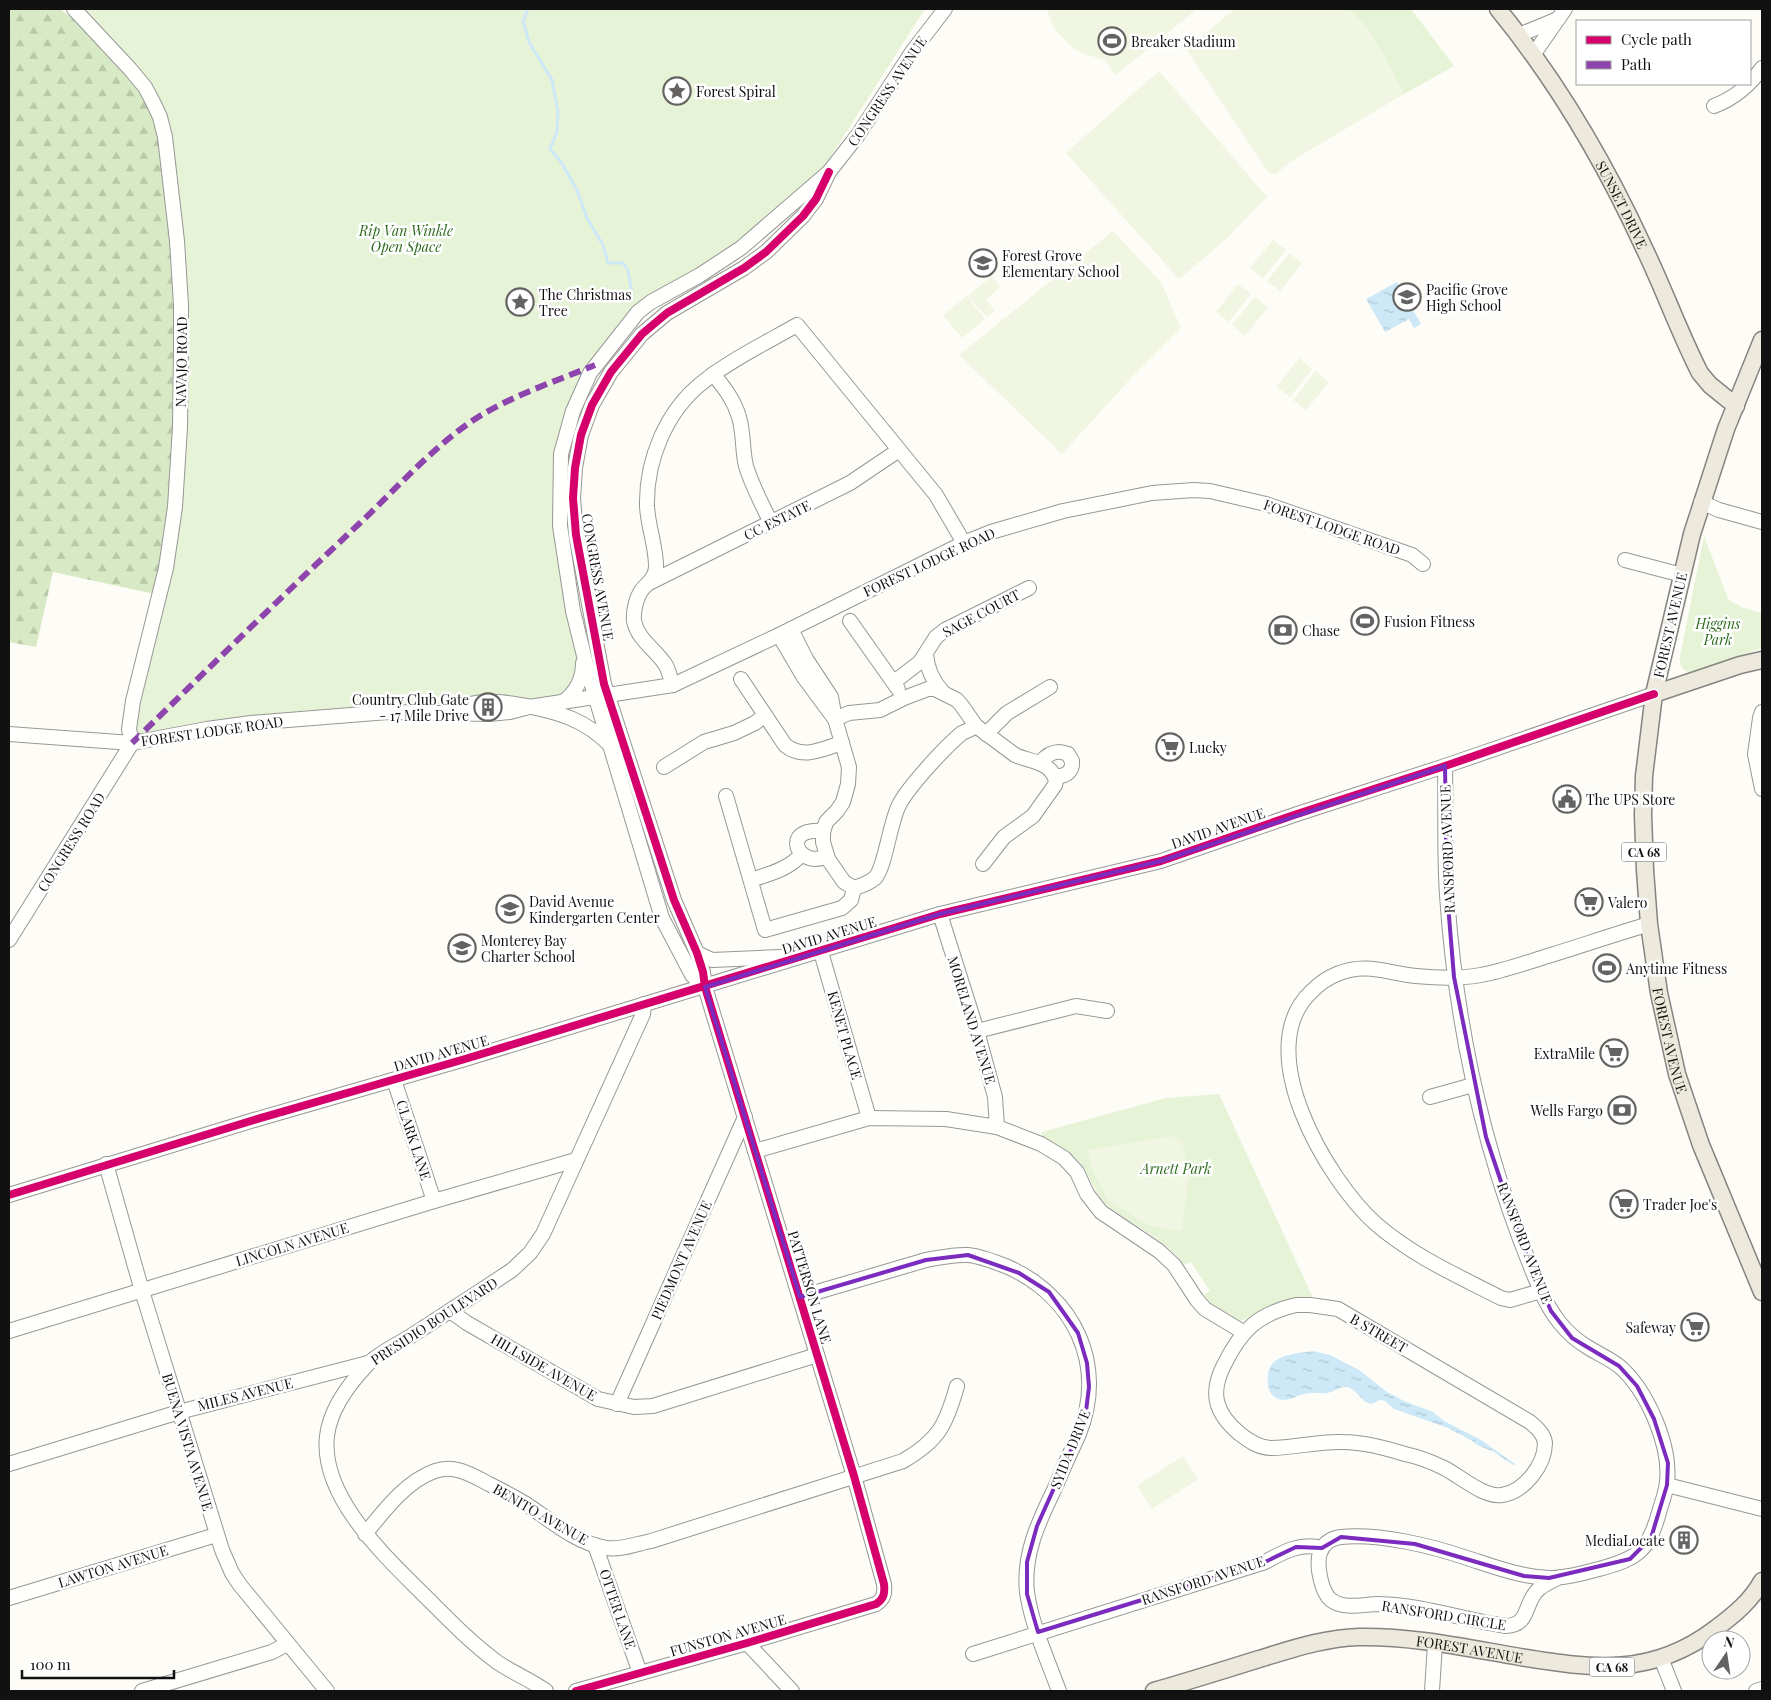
<svg xmlns="http://www.w3.org/2000/svg" width="1771" height="1700" font-family="'Playfair Display',serif">
	<style>
		.grass { fill: #e7f3d7 }
		.forest { fill: url(#forest-firs) }
		.pitch { fill: #f0f6e1 }
		.water { fill: url(#water-ripples) }
		.lines { fill: none; stroke-linecap: round; stroke-linejoin: round }
		.stream { stroke: #cde8f7; stroke-width: 3 }
		.minor-casing { stroke: #979795; stroke-width: 16 }
		.major-casing { stroke: #858482; stroke-width: 19 }
		.minor { stroke: #fffffe; stroke-width: 14 }
		.major { stroke: #ede9dc; stroke-width: 16 }
		.quiet { stroke: #8e44ad; stroke-width: 6; stroke-dasharray: 12 6; stroke-linecap: butt }
		.cycleway-casing { stroke: #fff; stroke-width: 11 }
		.cycleway { stroke: #d6006c; stroke-width: 8 }
		.marked { fill: none; stroke: #7b2cbf; stroke-width: 4; stroke-linejoin: round }
		.labels { text-anchor: middle; dominant-baseline: central; stroke-width: 5; stroke-linejoin: round; paint-order: stroke }
		.shield { fill: #fff; stroke: #585858; stroke-width: 1 }
		.shield-label { font-size: 12px; font-weight: bold; fill: #111 }
		.poi-label { font-size: 14px; fill: #111; stroke: #fff; text-anchor: start }
		.street-label { font-size: 14px; fill: #111; stroke: #fff }
		.park-label { font-size: 14px; font-style: italic; fill: #2f6b1f; stroke: #fff }
	</style>
	<defs>
		<pattern id="forest-firs" width="22" height="20" patternUnits="userSpaceOnUse" patternTransform="scale(1.25)"><rect width="22" height="20" fill="#d8eac5"/><path d="M5 1l3.5 6h-7zM16 11l3.5 6h-7z" fill="#b8c8a8"/></pattern>
		<pattern id="water-ripples" width="26" height="14" patternUnits="userSpaceOnUse" patternTransform="scale(1.25)"><rect width="26" height="14" fill="#cde8f7"/><path d="M2 4q2-2 4 0t4 0M15 11q2-2 4 0t4 0" fill="none" stroke="#afc6d3"/></pattern>
	</defs>
	<rect width="100%" height="100%" fill="#fdfcf7"/>
	<!-- grass -->
	<g class="grass">
		<polygon points="77,9 925,9 824,167 773,219 651,302 584,384 559,490 583,653 569,696 446,712 388,712 132,743 159,595"/>
		<path d="M1347,9H1411L1454,66L1404,94C1388,66 1374,28 1347,9Z"/>
		<path d="M1704,536L1728,599L1741,607L1762,613V648L1693,673C1683,672 1679,666 1680,656Z"/>
		<path d="M1219,1094L1313,1298L1284,1301L1239,1322L1213,1306L1203,1295L1210,1291L1191,1262L1184,1265C1168,1240 1131,1225 1108,1206C1093,1194 1091,1175 1078,1161C1068,1150 1050,1146 1041,1134L1042,1132L1166,1098Z"/>
	</g>
	<!-- forest -->
	<polygon class="forest" points="9,9 60,9 108,46 145,87 169,168 180,427 159,595 53,572 36,647 9,642"/>
	<!-- pitch -->
	<g class="pitch">
		<polygon points="1047,9 1197,9 1116,75 1105,60 1081,53 1066,42 1053,26"/>
		<path d="M1235,9H1347C1373,27 1389,67 1404,94L1290,162L1276,174L1269,173L1186,49Z"/>
		<polygon points="1159,71 1267,197 1225,240 1179,279 1066,153"/>
		<polygon points="1113,231 1161,282 1181,328 1131,378 1062,454 959,355"/>
		<polygon points="1273,240 1286,250 1263,278 1250,268"/>
		<polygon points="1289,253 1302,263 1280,291 1267,281"/>
		<polygon points="992,276 1000,287 986,299 995,311 987,317 968,296"/>
		<polygon points="1238,284 1251,294 1229,322 1216,312"/>
		<polygon points="967,296 985,319 962,338 943,315"/>
		<polygon points="1255,297 1268,307 1245,336 1232,325"/>
		<polygon points="1299,358 1312,369 1290,397 1277,387"/>
		<polygon points="1316,371 1329,382 1306,410 1293,400"/>
		<polygon points="1172,1136 1182,1141 1189,1174 1182,1231 1164,1229 1143,1223 1108,1200 1093,1171 1087,1150"/>
		<polygon points="1183,1456 1198,1479 1152,1509 1137,1486"/>
	</g>
	<!-- water -->
	<g class="water">
		<polygon points="1397,282 1421,324 1414,328 1409,319 1385,332 1366,299"/>
		<path d="M1313,1351L1330,1355L1359,1370L1387,1392L1404,1401L1433,1412L1444,1421L1481,1440L1515,1464L1513,1465L1494,1452L1477,1445L1471,1440L1448,1428L1394,1409L1385,1401L1381,1400C1378,1400 1377,1402 1374,1403C1362,1407 1357,1386 1345,1387C1339,1387 1333,1392 1327,1393C1319,1394 1312,1392 1304,1394C1295,1396 1288,1402 1278,1399C1272,1396 1268,1391 1268,1384C1264,1355 1291,1354 1313,1351Z"/>
	</g>
	<g class="lines">
		<!-- stream -->
		<polyline class="stream" points="528,9 523,21 529,42 552,80 558,112 557,132 550,149 561,162 577,190 587,218 603,245 608,263 623,263 628,270 632,295"/>
		<!-- minor casing -->
		<g class="minor-casing">
			<g id="minor">
				<polyline points="1519,35 1558,19"/>
				<polyline points="1533,55 1565,9"/>
				<path d="M1714,106C1735,98 1749,86 1762,68"/>
				<path d="M713,374C724,387 734,400 739,417C744,433 742,450 746,466C752,486 762,504 771,523"/>
				<polyline points="1701,502 1719,510 1762,522"/>
				<polyline points="1625,560 1682,575"/>
				<polyline points="651,582 850,483 899,450"/>
				<polyline points="850,621 898,689"/>
				<polyline points="791,629 806,659 831,697 835,719 849,767 848,784 843,802 837,811 826,822 823,833 823,842 828,859 844,882 854,888"/>
				<polyline points="779,635 803,676 834,718"/>
				<path d="M926,654C927,667 933,681 942,691"/>
				<path d="M741,679L785,745C803,760 822,749 842,743"/>
				<polyline points="894,682 920,662 936,637 945,630 1029,588"/>
				<path d="M673,685C670,678 669,670 665,664C655,649 638,640 634,621C633,612 636,599 641,591C647,583 656,578 656,566C656,546 648,527 647,506C646,460 666,411 703,382C729,361 767,342 797,325L936,495L964,543"/>
				<path d="M563,702C575,693 583,679 583,663"/>
				<path d="M454,710C461,707 469,704 476,703C493,700 510,703 527,706C561,713 585,720 610,745"/>
				<polyline points="1762,712 1760,718 1755,754 1762,789"/>
				<path d="M835,719L849,713L880,710L904,698L928,689H935L957,700L962,706L976,726L1015,755C1030,762 1051,761 1056,781L1055,785L1033,816L1004,837L983,864"/>
				<polyline points="9,734 132,743 207,729 251,723 388,712 489,714 510,712 529,707 673,685 779,635 964,543 991,532 1063,511 1152,493 1194,490 1210,491 1266,504 1412,555 1423,564"/>
				<polyline points="986,734 1007,713 1050,687"/>
				<path d="M1040,763C1048,753 1056,749 1068,754L1072,761C1073,772 1065,777 1055,776"/>
				<path d="M1445,766C1446,809 1444,852 1447,895C1456,1031 1486,1163 1540,1289C1551,1314 1565,1334 1589,1348C1599,1354 1610,1359 1619,1366C1647,1390 1671,1445 1667,1482C1666,1491 1663,1500 1660,1509C1649,1550 1640,1558 1599,1569C1583,1573 1567,1578 1550,1578C1521,1577 1495,1567 1467,1558C1432,1546 1379,1533 1341,1537C1332,1538 1323,1543 1320,1553C1316,1564 1321,1592 1331,1600C1344,1610 1364,1604 1379,1604C1422,1605 1464,1620 1506,1626C1529,1625 1524,1606 1536,1592C1541,1585 1552,1581 1560,1577"/>
				<polyline points="664,767 704,742 734,733 755,723 765,715"/>
				<path d="M726,796L765,930L842,908L851,900L854,888C861,886 869,883 875,878C885,868 890,822 899,805C908,787 946,746 962,733C966,731 972,729 976,726"/>
				<path d="M823,831C779,827 798,870 827,856"/>
				<path d="M751,880C769,874 789,869 802,854"/>
				<polyline points="940,914 977,1031 995,1097 997,1127"/>
				<polyline points="9,940 132,743 129,729 133,701 166,568 175,507 180,427 181,350 181,305 177,241 165,137 160,117 153,102 145,87 130,69 74,9"/>
				<polyline points="821,952 869,1118"/>
				<polyline points="697,953 712,960 781,957"/>
				<polyline points="705,987 692,975 662,918 588,672 573,611 560,526 561,454 573,411 590,373 638,312 651,302 700,275 741,248 829,172 858,135 912,52 945,9"/>
				<polyline points="977,1031 1076,1006 1107,1011"/>
				<polyline points="394,1080 434,1201"/>
				<polyline points="1430,1097 1473,1085"/>
				<polyline points="755,1151 869,1118 946,1119 997,1127 1041,1144 1064,1158 1077,1172 1087,1194 1101,1212 1159,1251 1174,1265 1197,1300 1205,1309 1243,1332"/>
				<polyline points="106,1164 142,1291 222,1550 232,1573 240,1585 327,1691"/>
				<polyline points="9,1195 254,1120 465,1059 940,914 1161,861 1297,814 1445,766 1654,694"/>
				<path d="M1541,1291L1510,1300L1501,1298C1458,1276 1413,1256 1376,1224C1327,1180 1249,1049 1312,991C1319,984 1327,978 1337,974C1366,962 1387,973 1416,976C1437,978 1460,979 1481,975C1504,971 1528,962 1551,955C1583,945 1616,934 1649,924"/>
				<path d="M800,1297L926,1260C939,1258 954,1254 968,1255C981,1256 995,1262 1008,1267C1074,1297 1107,1364 1079,1434C1070,1453 1062,1471 1054,1490C1038,1523 1023,1555 1027,1592C1031,1623 1048,1661 1059,1691"/>
				<path d="M1296,1305H1310L1338,1309L1530,1422C1537,1428 1544,1434 1545,1443C1545,1465 1524,1492 1502,1495C1484,1498 1460,1476 1444,1468C1432,1462 1419,1457 1405,1454C1385,1448 1364,1442 1342,1442C1318,1441 1295,1448 1271,1448C1259,1448 1249,1441 1240,1434C1216,1414 1209,1394 1224,1365C1241,1330 1258,1314 1296,1305Z"/>
				<polyline points="450,1311 467,1323 598,1399 634,1407 653,1406 817,1355"/>
				<polyline points="9,1331 434,1201 576,1160"/>
				<polyline points="617,1404 745,1117"/>
				<polyline points="9,1464 179,1412 368,1363"/>
				<polyline points="1667,1485 1762,1509"/>
				<path d="M365,1534C384,1511 406,1481 435,1471C455,1464 472,1475 489,1484C501,1490 514,1497 526,1504C550,1520 576,1543 606,1548C621,1550 636,1544 651,1541L903,1461C939,1440 946,1425 957,1386"/>
				<polyline points="595,1545 640,1673"/>
				<polyline points="9,1598 216,1535"/>
				<polyline points="747,1643 792,1691"/>
				<path d="M973,1654L1265,1562C1283,1552 1301,1542 1322,1548"/>
				<polyline points="1661,1658 1674,1691"/>
				<polyline points="142,1691 272,1652 287,1644"/>
				<path d="M546,1691C531,1680 513,1673 497,1662C471,1643 448,1619 425,1596C386,1557 320,1497 327,1436C330,1410 349,1384 367,1365C377,1354 398,1344 411,1336C445,1314 479,1292 512,1270L530,1253L543,1234L643,1014L644,1004"/>
				<path d="M576,1691L747,1643L876,1604C884,1599 885,1593 884,1584L854,1476L705,987L703,972L697,953L674,900L604,684L576,535L573,498L575,468L581,435L592,405L611,372L642,334L667,313L744,268L766,252L803,216L816,199L829,172"/>
				<polyline points="1432,1691 1435,1643"/>
				<polyline points="1756,1691 1762,1689"/>
			</g>
		</g>
		<!-- major casing -->
		<g class="major-casing">
			<g id="major">
				<path id="s1" d="M1498,9C1556,80 1606,165 1644,248C1664,289 1679,332 1700,373L1710,385L1736,406"/>
				<path id="s2" d="M1762,340L1726,429L1692,534L1654,694L1644,776L1643,815L1645,870L1649,924L1659,993L1677,1074L1701,1145L1762,1292"/>
				<polyline points="1654,694 1740,665 1762,660"/>
				<path id="s3" d="M1154,1691C1189,1681 1224,1670 1259,1659C1292,1649 1324,1638 1359,1637C1413,1636 1467,1648 1520,1657C1593,1669 1652,1677 1715,1629C1734,1615 1751,1601 1762,1581"/>
			</g>
		</g>
		<!-- minor -->
		<use href="#minor" class="minor"/>
		<!-- major -->
		<use href="#major" class="major"/>
		<!-- quiet -->
		<path class="quiet" d="M132,743C208,669 283,595 360,523C397,488 430,450 472,421C510,396 554,382 595,365"/>
		<!-- cycleway casing -->
		<g class="cycleway-casing">
			<g id="cycleway">
				<polyline points="9,1195 254,1120 465,1059 940,914 1161,861 1297,814 1445,766 1654,694"/>
				<path d="M576,1691L747,1643L876,1604C884,1599 885,1593 884,1584L854,1476L705,987L703,972L697,953L674,900L604,684L576,535L573,498L575,468L581,435L592,405L611,372L642,334L667,313L744,268L766,252L803,216L816,199L829,172"/>
			</g>
		</g>
		<!-- cycleway -->
		<use href="#cycleway" class="cycleway"/>
	</g>
	<!-- marked area -->
	<path class="marked" d="M1445,766L1447,892L1454,977L1486,1137L1521,1241L1551,1311L1572,1338L1619,1366L1637,1386L1654,1419L1668,1463L1667,1485L1651,1538L1630,1559L1549,1578L1524,1576L1415,1544L1341,1537L1322,1548L1296,1547L1265,1562L1038,1632L1027,1594V1562L1037,1526L1085,1419L1089,1387L1087,1363L1078,1333L1049,1292L1019,1273L968,1255L926,1260L800,1297L705,987L940,914L1161,861Z"/>
	<!-- icons -->
	<defs>
		<g id="stadium-ring" transform="scale(1.4375)"><circle r="9.5" fill="#fff" stroke="#646362" stroke-width="1.5"/><path d="M0-5a6.5 5 0 1 0 0 10a6.5 5 0 1 0 0-10ZM-3.5-1.8h7v3.6h-7Z" fill="#646362"/></g>
		<g id="sight-ring" transform="scale(1.4375)"><circle r="9.5" fill="#fff" stroke="#646362" stroke-width="1.5"/><path d="M0-6L1.8-2.2L6-1.7L2.9 1.2L3.7 5.4L0 3.3L-3.7 5.4L-2.9 1.2L-6-1.7L-1.8-2.2Z" fill="#646362"/></g>
		<g id="school-ring" transform="scale(1.4375)"><circle r="9.5" fill="#fff" stroke="#646362" stroke-width="1.5"/><path d="M0-5L7-2L0 1L-7-2ZM-4 1L0 2.5L4 1V4Q0 6-4 4Z" fill="#646362"/></g>
		<g id="bank-ring" transform="scale(1.4375)"><circle r="9.5" fill="#fff" stroke="#646362" stroke-width="1.5"/><path d="M-6-4H6V4H-6ZM0-2.3a2.3 2.3 0 1 0 0 4.6a2.3 2.3 0 1 0 0-4.6Z" fill="#646362"/></g>
		<g id="building-ring" transform="scale(1.4375)"><circle r="9.5" fill="#fff" stroke="#646362" stroke-width="1.5"/><path d="M-4-6H4V6H1V3H-1V6H-4ZM-2.5-4.3h1.7v1.8h-1.7ZM.8-4.3h1.7v1.8H.8ZM-2.5-1h1.7V.8h-1.7ZM.8-1h1.7V.8H.8Z" fill="#646362"/></g>
		<g id="supermarket-ring" transform="scale(1.4375)"><circle r="9.5" fill="#fff" stroke="#646362" stroke-width="1.5"/><path d="M-6-5.5h2.5l.6 2H6L4.5 2H-2.5L-4.4-4H-6ZM-1.5 3.2a1.3 1.3 0 1 0 .1 0ZM3 3.2a1.3 1.3 0 1 0 .1 0Z" fill="#646362"/></g>
		<g id="civic-ring" transform="scale(1.4375)"><circle r="9.5" fill="#fff" stroke="#646362" stroke-width="1.5"/><path d="M-.6-6.5H3V-4.5H.6V-3L4-1V1h2V6H-6V1h2V-1L-.6-3ZM-1.2 2.5V6h2.4V2.5Z" fill="#646362"/></g>
	</defs>
	<g fill-rule="evenodd">
		<use href="#stadium-ring" x="1112" y="41"/>
		<use href="#sight-ring" x="677" y="91"/>
		<use href="#school-ring" x="983" y="263"/>
		<use href="#school-ring" x="1407" y="297"/>
		<use href="#sight-ring" x="520" y="302"/>
		<use href="#stadium-ring" x="1365" y="621"/>
		<use href="#bank-ring" x="1283" y="630"/>
		<use href="#building-ring" x="488" y="707"/>
		<use href="#supermarket-ring" x="1170" y="747"/>
		<use href="#civic-ring" x="1567" y="799"/>
		<use href="#supermarket-ring" x="1589" y="902"/>
		<use href="#school-ring" x="510" y="909"/>
		<use href="#school-ring" x="462" y="948"/>
		<use href="#stadium-ring" x="1607" y="968"/>
		<use href="#supermarket-ring" x="1614" y="1053"/>
		<use href="#bank-ring" x="1622" y="1110"/>
		<use href="#supermarket-ring" x="1624" y="1204"/>
		<use href="#supermarket-ring" x="1695" y="1327"/>
		<use href="#building-ring" x="1684" y="1540"/>
	</g>
	<g class="labels">
		<!-- shield labels -->
		<g class="shield">
			<rect x="1621.5" y="842.5" width="45" height="19" rx="4"/>
			<rect x="1589.5" y="1657.5" width="45" height="19" rx="4"/>
		</g>
		<g class="shield-label">
			<text x="1644" y="852">CA 68</text>
			<text x="1612" y="1667">CA 68</text>
		</g>
		<!-- poi labels -->
		<g class="poi-label">
			<text x="1131" y="41">Breaker Stadium</text>
			<text x="696" y="91">Forest Spiral</text>
			<text x="1002" y="255">Forest Grove<tspan x="1002" dy="16">Elementary School</tspan></text>
			<text x="1426" y="289">Pacific Grove<tspan x="1426" dy="16">High School</tspan></text>
			<text x="539" y="294">The Christmas<tspan x="539" dy="16">Tree</tspan></text>
			<text x="1384" y="621">Fusion Fitness</text>
			<text x="1302" y="630">Chase</text>
			<text x="469" y="699" text-anchor="end">Country Club Gate<tspan x="469" dy="16">- 17 Mile Drive</tspan></text>
			<text x="1189" y="747">Lucky</text>
			<text x="1586" y="799">The UPS Store</text>
			<text x="529" y="901">David Avenue<tspan x="529" dy="16">Kindergarten Center</tspan></text>
			<text x="1608" y="902">Valero</text>
			<text x="481" y="940">Monterey Bay<tspan x="481" dy="16">Charter School</tspan></text>
			<text x="1626" y="968">Anytime Fitness</text>
			<text x="1595" y="1053" text-anchor="end">ExtraMile</text>
			<text x="1603" y="1110" text-anchor="end">Wells Fargo</text>
			<text x="1643" y="1204">Trader Joe's</text>
			<text x="1676" y="1327" text-anchor="end">Safeway</text>
			<text x="1665" y="1540" text-anchor="end">MediaLocate</text>
		</g>
		<!-- street labels -->
		<g class="street-label">
			<text transform="translate(887 91) rotate(-56)">CONGRESS AVENUE</text>
			<text stroke="none"><textPath href="#s1" startOffset="232">SUNSET DRIVE</textPath></text>
			<text transform="translate(181 362) rotate(-89)">NAVAJO ROAD</text>
			<text transform="translate(777 520) rotate(-26)">CC ESTATE</text>
			<text transform="translate(1332 527) rotate(19)">FOREST LODGE ROAD</text>
			<text transform="translate(929 562) rotate(-25)">FOREST LODGE ROAD</text>
			<text transform="translate(598 577) rotate(80)">CONGRESS AVENUE</text>
			<text transform="translate(981 613) rotate(-28)">SAGE COURT</text>
			<text transform="translate(1670 625) rotate(-77)">FOREST AVENUE</text>
			<text transform="translate(212 731) rotate(-8)">FOREST LODGE ROAD</text>
			<text transform="translate(1218 828) rotate(-19)">DAVID AVENUE</text>
			<text transform="translate(71 842) rotate(-58)">CONGRESS ROAD</text>
			<text transform="translate(1447 849) rotate(-92)">RANSFORD AVENUE</text>
			<text transform="translate(829 935) rotate(-17)">DAVID AVENUE</text>
			<text transform="translate(972 1020) rotate(73)">MORELAND AVENUE</text>
			<text transform="translate(845 1035) rotate(74)">KENET PLACE</text>
			<text stroke="none"><textPath href="#s2" startOffset="720">FOREST AVENUE</textPath></text>
			<text transform="translate(441 1053) rotate(-16)">DAVID AVENUE</text>
			<text transform="translate(414 1140) rotate(72)">CLARK LANE</text>
			<text transform="translate(1525 1243) rotate(69)">RANSFORD AVENUE</text>
			<text transform="translate(292 1244) rotate(-17)">LINCOLN AVENUE</text>
			<text transform="translate(681 1260) rotate(-66)">PIEDMONT AVENUE</text>
			<text transform="translate(810 1287) rotate(73)">PATTERSON LANE</text>
			<text transform="translate(434 1321) rotate(-33)">PRESIDIO BOULEVARD</text>
			<text transform="translate(1379 1333) rotate(30)">B STREET</text>
			<text transform="translate(544 1367) rotate(30)">HILLSIDE AVENUE</text>
			<text transform="translate(245 1394) rotate(-14)">MILES AVENUE</text>
			<text transform="translate(188 1442) rotate(73)">BUENA VISTA AVENUE</text>
			<text transform="translate(1070 1449) rotate(-68)">SYIDA DRIVE</text>
			<text transform="translate(541 1514) rotate(30)">BENITO AVENUE</text>
			<text transform="translate(113 1566) rotate(-17)">LAWTON AVENUE</text>
			<text transform="translate(1203 1580) rotate(-18)">RANSFORD AVENUE</text>
			<text transform="translate(618 1609) rotate(71)">OTTER LANE</text>
			<text transform="translate(1444 1615) rotate(9)">RANSFORD CIRCLE</text>
			<text transform="translate(728 1635) rotate(-16)">FUNSTON AVENUE</text>
			<text stroke="none"><textPath href="#s3" startOffset="324">FOREST AVENUE</textPath></text>
		</g>
		<!-- park labels -->
		<g class="park-label">
			<text x="406" y="230">Rip Van Winkle<tspan x="406" dy="16">Open Space</tspan></text>
			<text x="1718" y="623">Higgins<tspan x="1718" dy="16">Park</tspan></text>
			<text x="1176" y="1168">Arnett Park</text>
		</g>
	</g>
	<!-- border -->
	<rect width="1771" height="1700" fill="none" stroke="#111111" stroke-width="20"/>
	<!-- legend -->
	<rect x="1576" y="20" width="175" height="65" fill="#ffffff" stroke="#a0a0a0"/>
	<rect x="1586" y="36" width="25" height="8" fill="#d6006c" stroke="#a0a0a0"/>
	<text x="1621" y="45" font-size="15" fill="#111111">Cycle path</text>
	<rect x="1586" y="61" width="25" height="8" fill="#8e44ad" stroke="#a0a0a0"/>
	<text x="1621" y="70" font-size="15" fill="#111111">Path</text>
	<!-- north arrow -->
	<g transform="translate(1726 1655) rotate(13)"><circle r="24" fill="#ffffff" stroke="#a0a0a0"/>
	<path d="M0-4L9 19L0 12L-9 19Z" fill="#646362"/>
	<text y="-8" font-size="14" font-weight="bold" text-anchor="middle" fill="#111111">N</text>
	</g>
	<!-- scale -->
	<path d="M22 1670v8h152v-8" fill="none" stroke="#111111" stroke-width="2.5"/>
	<text x="30" y="1670" font-size="15" fill="#111111" stroke="#ffffff" stroke-width="4" paint-order="stroke">100 m</text>
</svg>
